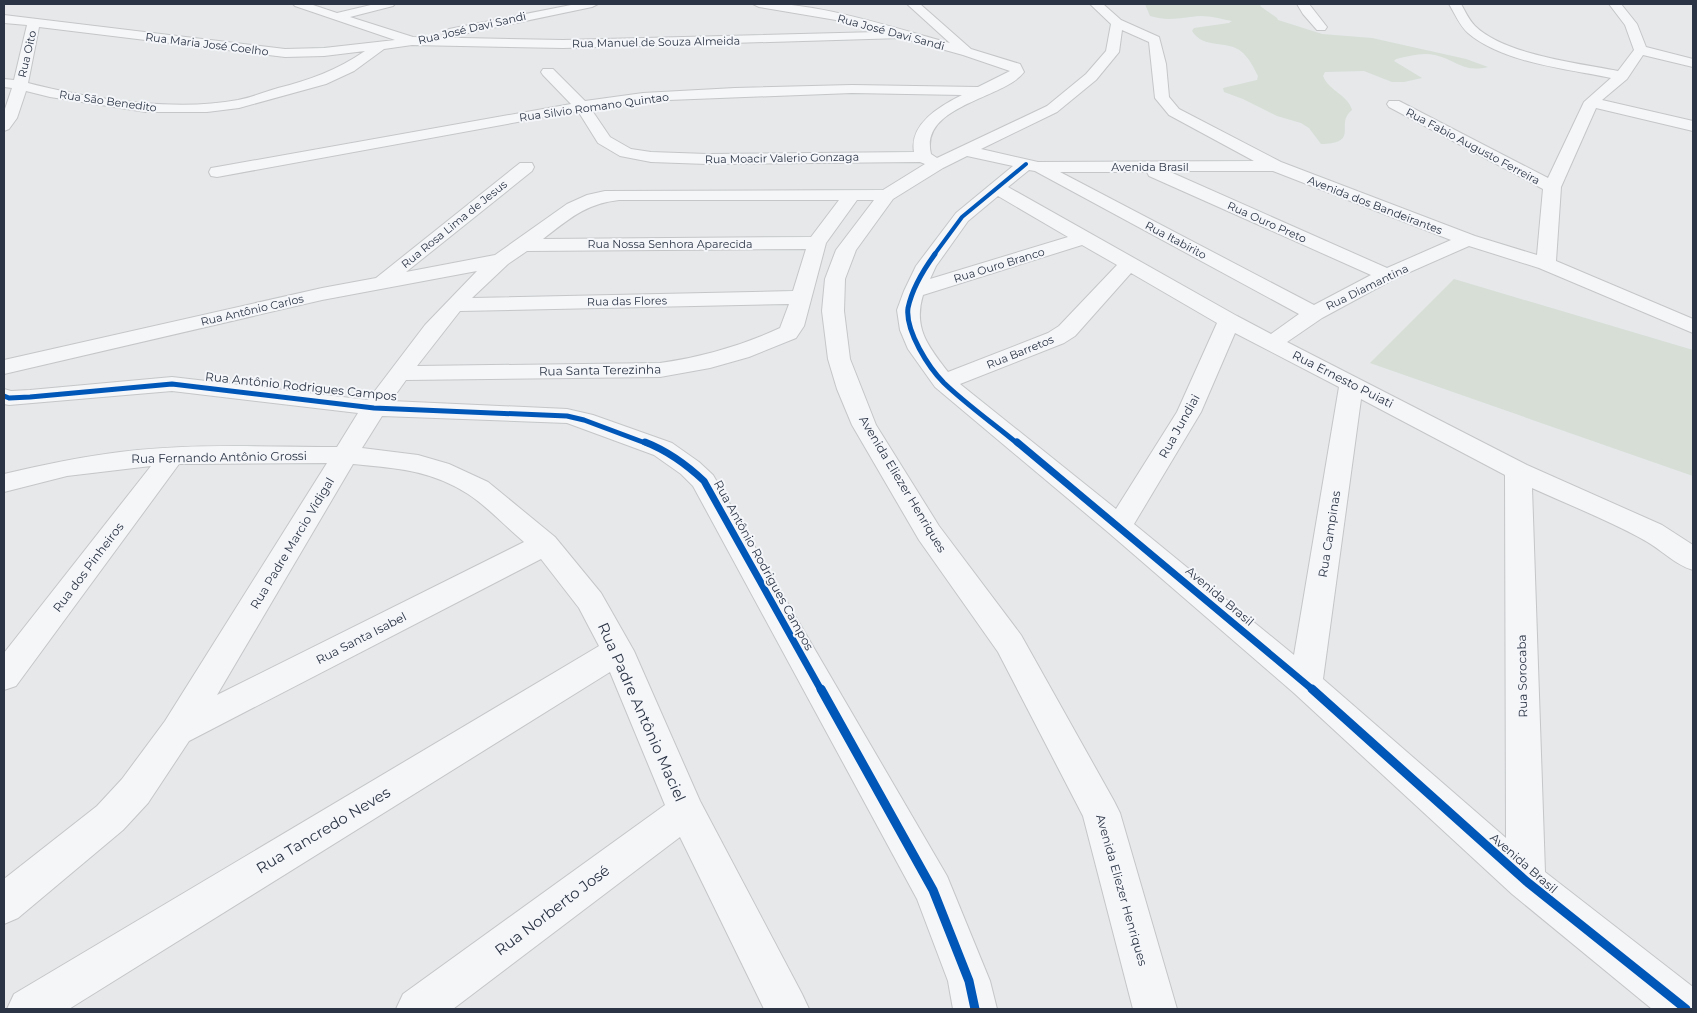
<svg xmlns="http://www.w3.org/2000/svg" width="1697" height="1013" font-family="Montserrat,sans-serif">
	<style>
		.green { fill: #d6ded6 }
		.lines { fill: none; stroke-linecap: round; stroke-linejoin: round }
		.minor-casing { stroke: #c4c6c8; stroke-width: 2 }
		.minor { fill: #f5f6f7; fill-rule: evenodd }
		.cycleway-far3-casing { stroke: #f4f6f9; stroke-width: 5.5 }
		.cycleway-far2-casing { stroke: #f4f6f9; stroke-width: 8 }
		.cycleway-far1-casing { stroke: #f4f6f9; stroke-width: 10 }
		.cycleway-casing { stroke: #f4f6f9; stroke-width: 12 }
		.cycleway-far3 { stroke: #0057b8; stroke-width: 4 }
		.cycleway-far2 { stroke: #0057b8; stroke-width: 5 }
		.cycleway-far1 { stroke: #0057b8; stroke-width: 7 }
		.cycleway { stroke: #0057b8; stroke-width: 9 }
		.labels { text-anchor: middle; dominant-baseline: central; stroke-width: 4; stroke-linejoin: round; paint-order: stroke }
		.far-street-label { font-size: 11px; fill: #2b3445; stroke: #f4f6f9 }
		.street-label { font-size: 12px; fill: #2b3445; stroke: #f4f6f9 }
		.near-street-label { font-size: 15px; fill: #2b3445; stroke: #f4f6f9 }
	</style>
	<rect width="100%" height="100%" fill="#e6e8ea"/>
	<!-- green -->
	<g class="green">
		<path d="M1145,4H1262L1260,6L1277,18L1278,20L1322,34L1372,38L1466,59L1488,67C1463,73 1456,60 1435,55C1422,52 1409,56 1396,59L1394,61L1422,78L1404,82H1392L1364,71L1325,72L1323,76C1329,91 1348,95 1352,110C1334,124 1361,143 1321,144L1309,128L1301,123L1277,116L1243,99L1224,92L1223,88L1257,80L1258,76C1254,68 1249,58 1242,52C1227,39 1204,50 1192,31L1194,28L1229,23L1232,21C1222,19 1211,16 1201,16C1182,17 1170,22 1150,16Z"/>
		<polygon points="1454,279 1693,350 1693,476 1370,363"/>
	</g>
	<g class="lines">
		<!-- minor casing -->
		<g class="minor-casing">
			<g id="minor">
				<path d="M293,4H310L337,13L375,4H395L393,6L350,17L413,37L563,40L878,32L836,20L759,7L753,4C813,0 892,28 950,43L907,4H920L971,49L1020,64L1024,72C1004,99 919,105 931,154L937,158L1047,106L1086,74L1106,51L1111,24L1090,4H1103L1121,20L1159,37L1166,64L1169,97L1179,109L1281,162L1475,236L1537,255L1543,189L1389,107L1387,104L1389,101H1399L1548,178L1584,102L1611,78C1568,69 1503,63 1468,33C1460,26 1455,14 1449,4H1461C1465,11 1469,20 1475,26C1505,55 1578,63 1618,71L1634,50L1625,25L1609,4H1621L1637,24L1646,47L1693,59V67L1643,55L1627,79L1602,100L1693,121V131L1596,108L1561,187L1556,261L1693,319V333L1539,268L1469,246L1394,279L1322,318L1287,342L1527,465L1662,525L1693,545V570C1675,565 1661,549 1644,540C1608,520 1569,505 1532,488L1545,872L1693,987V1009H1652L1512,894L1294,693L1109,533L935,387L908,349L900,330L897,310L904,291L916,266L956,213L1013,166L967,156L943,168L893,199L856,250L845,279L844,311L850,359L876,425L939,526L1021,635L1114,801L1120,813L1177,1009H1133L1083,816L998,652L919,540L852,425L837,389L828,359L822,311L825,279L836,250L874,200H857L826,243L804,326L796,338L749,357L710,368L660,377L406,380L391,401L567,409L593,415L672,443L699,462L713,475L947,876L990,981L997,1009H953L948,981L917,899L693,486L681,474L654,455L567,423L382,416L362,448L418,455L449,464L488,482L555,537L601,593L634,651L700,801L802,994L809,1009H764L680,837L453,1009H396L403,994L665,805L610,672L69,1009H7L14,994L599,646L579,608L541,559L189,741L148,803L123,830L18,918L4,924V879L97,806L122,779L165,721L327,463L179,464L16,686L4,690V653L151,466L67,476L4,492V474C42,465 80,457 120,452C191,443 265,447 337,447L358,413L172,391L9,405L4,404V389L11,391L30,390L172,377L368,400L425,325L477,271L322,300L4,374V360L322,288L376,278L520,163H532L534,167L532,171L406,272L495,255L567,204L587,195L605,191L883,190L925,164L920,162L707,164L651,162L620,156L598,143L578,111L217,177L211,176L209,172L211,168L217,167L571,104L543,75L541,72L543,69H553L585,101L643,93L735,88L852,85L978,87L1010,71L963,55L902,38L563,48L412,45L384,49L354,71L326,84L239,108L207,112H146L50,97L26,91L17,118L9,129L4,131V112L12,88L4,87V79L14,80L27,25L4,23V15L285,49L324,48L395,40L295,6ZM39,27L285,57L324,56L365,51C337,70 310,80 278,88C265,92 252,97 238,100C175,112 89,99 28,83ZM1122,30L1149,42L1155,98L1169,115L1254,161L1038,162L981,149L1057,112L1096,80L1119,52ZM852,93L962,95C940,106 909,124 914,152L707,154L651,152L631,149L610,137L591,109L643,101ZM1029,170L1035,171L1299,314L1271,334L1237,316L1008,187ZM1168,171H1273L1451,240L1387,268ZM1060,172H1147L1149,176L1371,275L1314,305ZM998,196L1068,237L930,279L936,266L968,221ZM619,200H839L811,237L543,239C569,219 585,204 619,200ZM1082,245L1117,265L1059,326L1048,333L948,372C928,346 913,328 923,295ZM806,249L793,291L472,298L508,264L527,251ZM1131,273L1217,323L1177,412L1116,509L960,384L1064,343L1075,336ZM789,304L780,328C741,346 702,357 660,363L417,366L460,311ZM1235,333L1339,387L1294,655L1134,524L1201,412ZM1361,399L1505,475L1506,838L1323,679ZM353,464C395,468 431,470 468,494C488,507 506,527 524,542L217,695Z"/>
				<polygon points="576,4 598,4 592,7 449,37 443,33 449,29"/>
				<polygon points="1297,4 1309,4 1327,27 1325,30 1317,30 1303,14"/>
			</g>
		</g>
		<!-- minor -->
		<use href="#minor" class="minor"/>
		<!-- cycleway-far3 casing -->
		<g class="cycleway-far3-casing">
			<polyline id="cycleway-far3" points="934,255 962,217 1026,164"/>
		</g>
		<!-- cycleway-far2 casing -->
		<g class="cycleway-far2-casing">
			<g id="cycleway-far2">
				<path d="M935,254C924,269 912,289 908,308C905,331 929,368 944,383C967,405 994,424 1018,444"/>
				<polyline points="4,396 9,398 30,397 172,384 374,408 567,416 584,420 648,444"/>
			</g>
		</g>
		<!-- cycleway-far1 casing -->
		<g class="cycleway-far1-casing">
			<g id="cycleway-far1">
				<path d="M645,442C668,451 686,464 704,481L821,690"/>
				<polyline points="1017,442 1313,690"/>
			</g>
		</g>
		<!-- cycleway casing -->
		<g class="cycleway-casing">
			<g id="cycleway">
				<polyline points="821,689 933,890 969,981 975,1009"/>
				<polyline points="1312,689 1526,881 1686,1009"/>
			</g>
		</g>
		<!-- cycleway-far3 -->
		<use href="#cycleway-far3" class="cycleway-far3"/>
		<!-- cycleway-far2 -->
		<use href="#cycleway-far2" class="cycleway-far2"/>
		<!-- cycleway-far1 -->
		<use href="#cycleway-far1" class="cycleway-far1"/>
		<!-- cycleway -->
		<use href="#cycleway" class="cycleway"/>
	</g>
	<g class="labels">
		<!-- far-street labels -->
		<g class="far-street-label">
			<text transform="translate(472 28) rotate(-13)">Rua José Davi Sandi</text>
			<text transform="translate(891 32) rotate(15)">Rua José Davi Sandi</text>
			<text transform="translate(656 42) rotate(-1)">Rua Manuel de Souza Almeida</text>
			<text transform="translate(207 44) rotate(7)">Rua Maria José Coelho</text>
			<text transform="translate(27 54) rotate(-77)">Rua Oito</text>
			<text transform="translate(108 101) rotate(8)">Rua São Benedito</text>
			<text transform="translate(594 107) rotate(-8)">Rua Silvio Romano Quintao</text>
			<text transform="translate(1473 146) rotate(28)">Rua Fabio Augusto Ferreira</text>
			<text transform="translate(782 158) rotate(-1)">Rua Moacir Valerio Gonzaga</text>
			<text x="1150" y="167">Avenida Brasil</text>
			<text transform="translate(1375 205) rotate(21)">Avenida dos Bandeirantes</text>
			<text transform="translate(1267 222) rotate(24)">Rua Ouro Preto</text>
			<text transform="translate(454 224) rotate(-39)">Rua Rosa Lima de Jesus</text>
			<text transform="translate(1176 240) rotate(28)">Rua Itabirito</text>
			<text x="670" y="244">Rua Nossa Senhora Aparecida</text>
			<text transform="translate(999 265) rotate(-17)">Rua Ouro Branco</text>
			<text transform="translate(1367 287) rotate(-26)">Rua Diamantina</text>
			<text transform="translate(627 301) rotate(-1)">Rua das Flores</text>
			<text transform="translate(252 310) rotate(-13)">Rua Antônio Carlos</text>
			<text transform="translate(1020 352) rotate(-22)">Rua Barretos</text>
		</g>
		<!-- street labels -->
		<g class="street-label">
			<text transform="translate(600 370) rotate(-1)">Rua Santa Terezinha</text>
			<text transform="translate(1343 379) rotate(27)">Rua Ernesto Puiati</text>
			<text transform="translate(301 386) rotate(6)">Rua Antônio Rodrigues Campos</text>
			<text transform="translate(1179 426) rotate(-61)">Rua Jundiai</text>
			<text transform="translate(219 457) rotate(-1)">Rua Fernando Antônio Grossi</text>
			<text transform="translate(903 484) rotate(59)">Avenida Eliezer Henriques</text>
			<text transform="translate(1329 534) rotate(-81)">Rua Campinas</text>
			<text transform="translate(292 543) rotate(-59)">Rua Padre Marcio Vidigal</text>
			<text transform="translate(764 565) rotate(61)">Rua Antônio Rodrigues Campos</text>
			<text transform="translate(88 567) rotate(-53)">Rua dos Pinheiros</text>
			<text transform="translate(1220 596) rotate(40)">Avenida Brasil</text>
			<text transform="translate(361 638) rotate(-27)">Rua Santa Isabel</text>
			<text transform="translate(1522 676) rotate(-91)">Rua Sorocaba</text>
			<text transform="translate(1524 863) rotate(41)">Avenida Brasil</text>
			<text transform="translate(1122 890) rotate(74)">Avenida Eliezer Henriques</text>
		</g>
		<!-- near-street labels -->
		<g class="near-street-label">
			<text transform="translate(642 712) rotate(66)">Rua Padre Antônio Maciel</text>
			<text transform="translate(323 830) rotate(-31)">Rua Tancredo Neves</text>
			<text transform="translate(552 910) rotate(-37)">Rua Norberto José</text>
		</g>
	</g>
	<!-- border -->
	<rect width="1697" height="1013" fill="none" stroke="#2b3445" stroke-width="10"/>
</svg>
